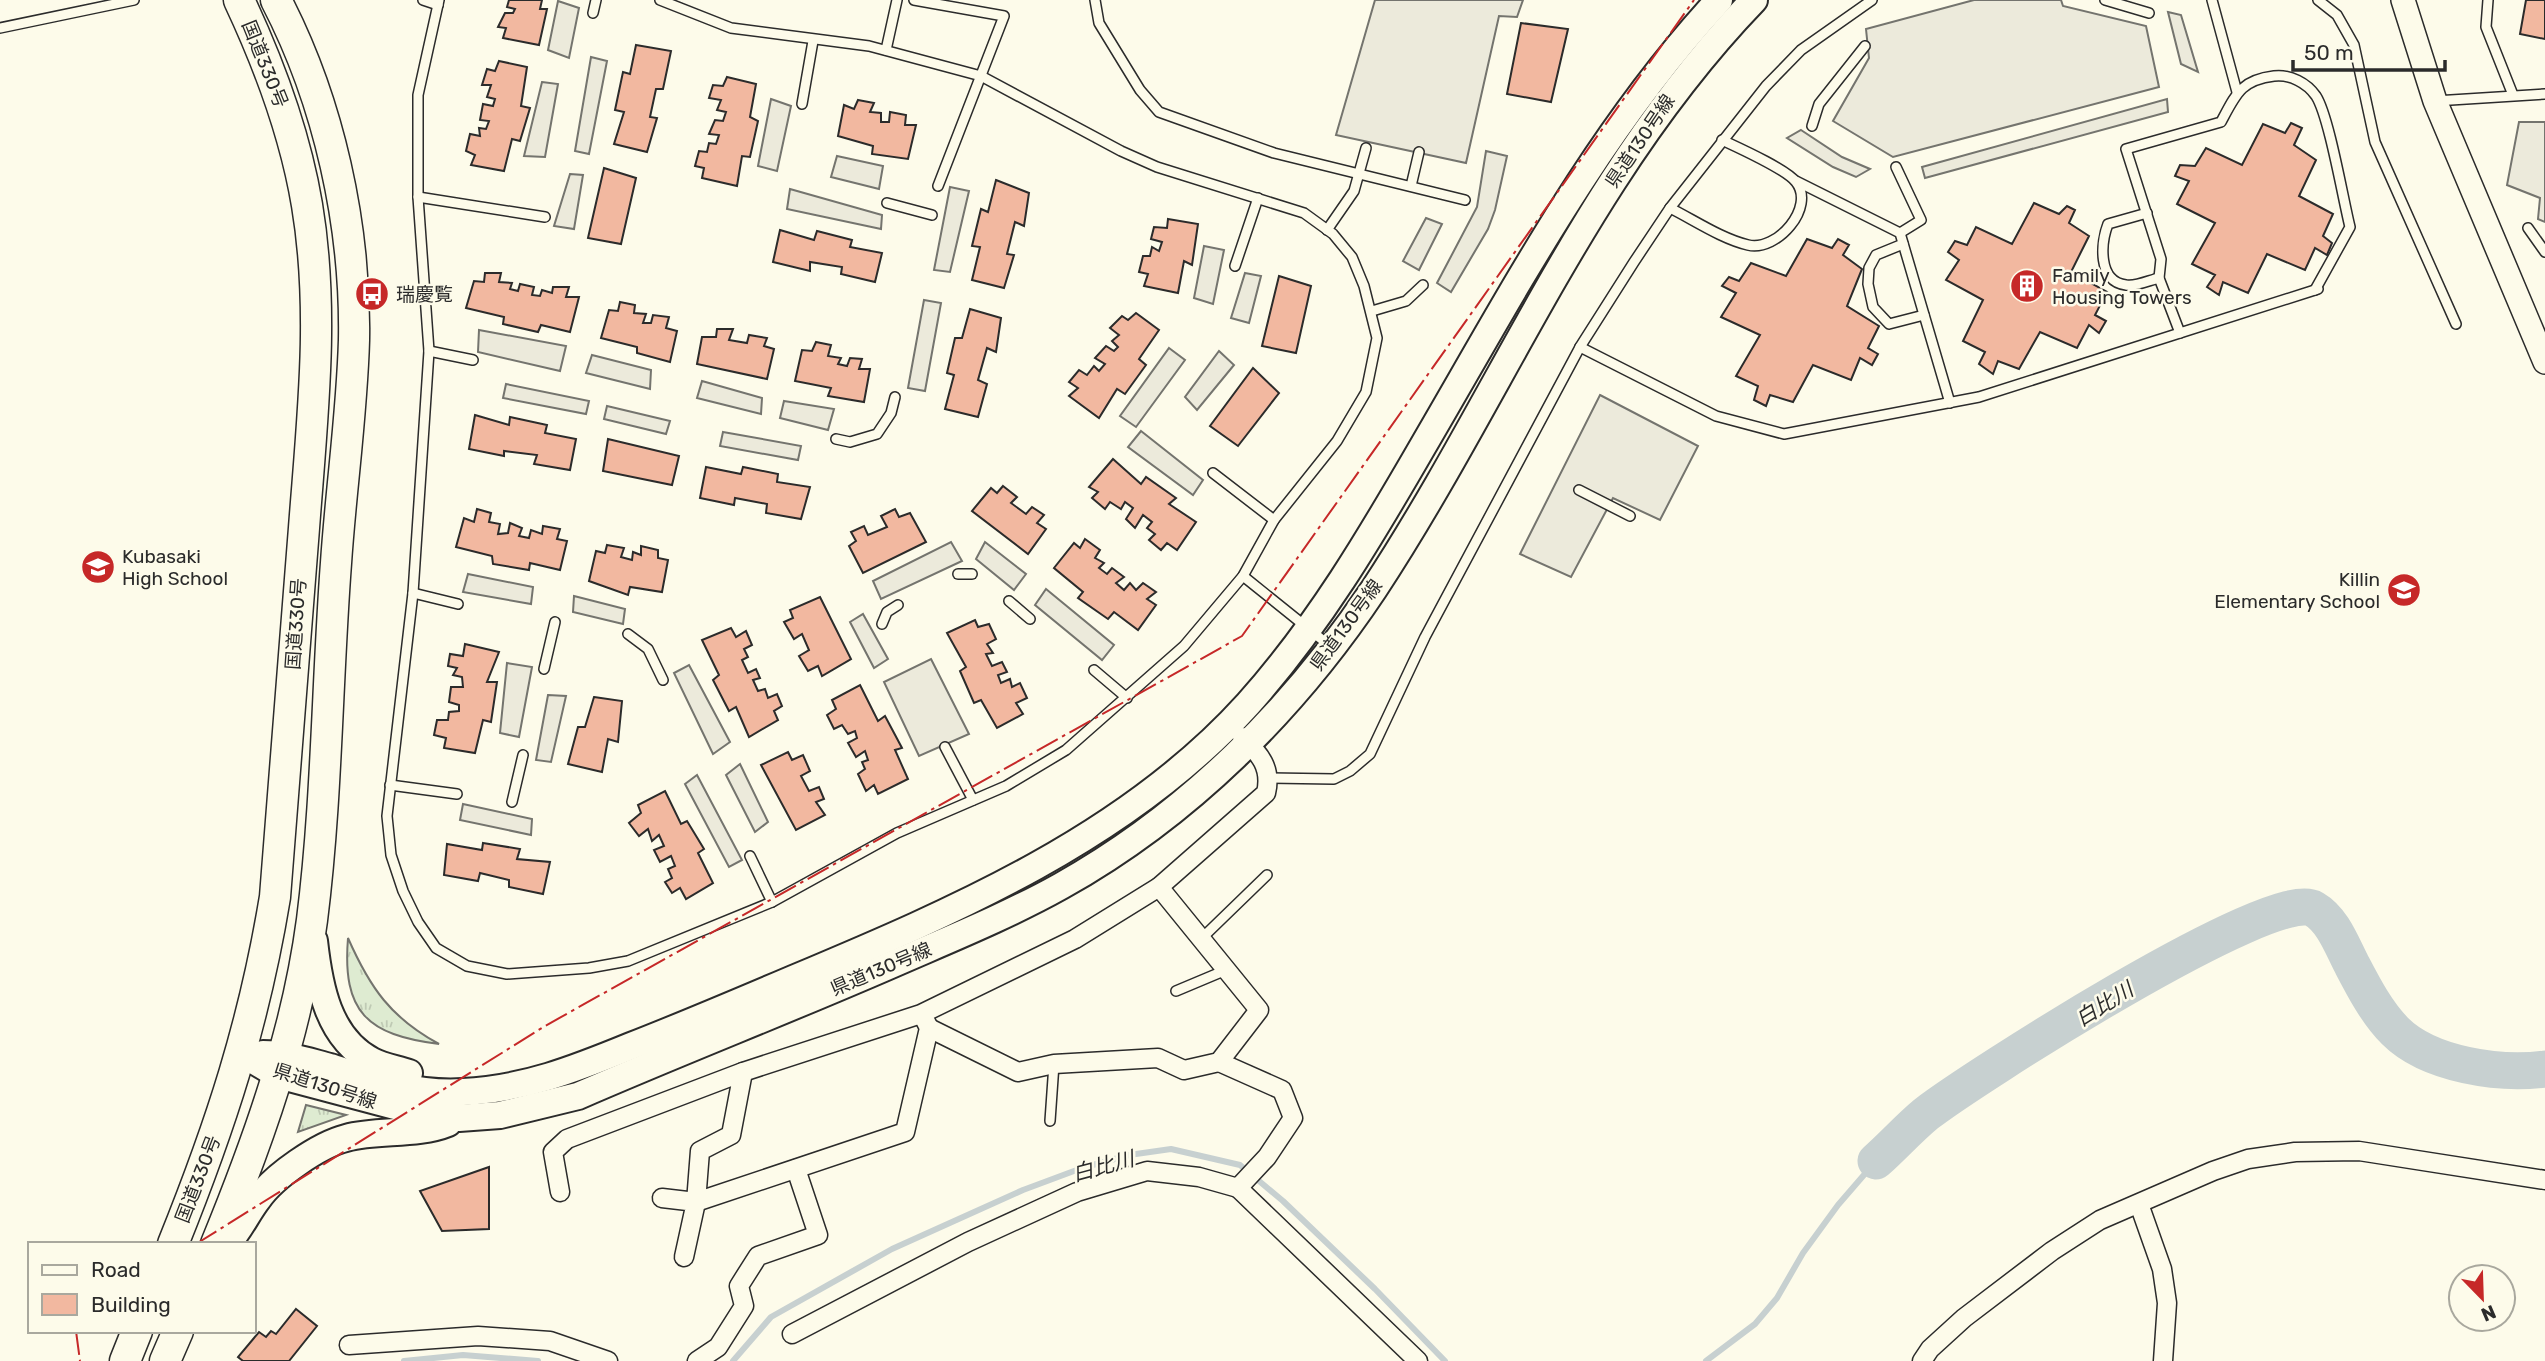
<svg xmlns="http://www.w3.org/2000/svg" width="2545" height="1361" font-family="Rubik,'Noto Sans JP',sans-serif">
	<style>
		.grass { fill: url(#grass-tufts); stroke: #74746e; stroke-width: 2 }
		.parking { fill: #eceadb; stroke: #74746e; stroke-width: 2 }
		.lines { fill: none; stroke-linecap: round; stroke-linejoin: round }
		.stream { stroke: #c7d0d0; stroke-width: 6 }
		.river { stroke: #c7d0d0; stroke-width: 37 }
		.building { fill: #f2b8a0; stroke: #2b2b2b; stroke-width: 2 }
		.service-casing { stroke: #2b2b2b; stroke-width: 12 }
		.minor-casing { stroke: #2b2b2b; stroke-width: 21 }
		.tertiary-casing { stroke: #2b2b2b; stroke-width: 26 }
		.secondary-casing { stroke: #2b2b2b; stroke-width: 30 }
		.trunk-casing { stroke: #2b2b2b; stroke-width: 33 }
		.service { stroke: #fdfbea; stroke-width: 9 }
		.minor { stroke: #fdfbea; stroke-width: 18 }
		.tertiary { stroke: #fdfbea; stroke-width: 23 }
		.secondary { stroke: #fdfbea; stroke-width: 26 }
		.trunk { stroke: #fdfbea; stroke-width: 30 }
		.power { stroke: #c62828; stroke-width: 2; stroke-dasharray: 24 5 3.5 5; stroke-linecap: butt }
		.labels { text-anchor: middle; dominant-baseline: central; stroke-width: 5; stroke-linejoin: round; paint-order: stroke }
		.street-label { font-size: 19px; fill: #2b2b2b; stroke: #fdfbea }
		.poi-label { font-size: 19px; fill: #2b2b2b; stroke: #fdfbea; text-anchor: start }
		.water-label { font-size: 21px; font-style: italic; fill: #2b2b2b; stroke: #fdfbea }
	</style>
	<defs>
		<pattern id="grass-tufts" width="24" height="20" patternUnits="userSpaceOnUse" patternTransform="scale(1.75)"><rect width="24" height="20" fill="#deebd1"/><path d="M3 7l-1-3M5 7V3M7 7l1-3M15 17l-1-3M17 17v-4M19 17l1-3" fill="none" stroke="#bfcab4"/></pattern>
	</defs>
	<rect width="100%" height="100%" fill="#fdfbea"/>
	<!-- grass -->
	<g class="grass">
		<path d="M348,938C370,988 391,1018 439,1044C367,1035 342,1012 348,938Z"/>
		<polygon points="306,1105 346,1115 298,1132"/>
	</g>
	<!-- parking -->
	<g class="parking">
		<polygon points="1375,0 1523,0 1517,17 1499,16 1466,163 1336,135"/>
		<polygon points="1974,0 2061,0 2063,6 2146,26 2159,87 1893,157 1833,121 1869,58 1866,29"/>
		<polygon points="558,1 579,8 569,58 548,50"/>
		<polygon points="2168,12 2181,15 2198,72 2181,64"/>
		<polygon points="591,57 607,61 589,154 575,151"/>
		<polygon points="542,82 558,84 545,157 524,156"/>
		<polygon points="771,99 791,106 777,171 758,166"/>
		<polygon points="2167,99 2168,112 1925,178 1922,167"/>
		<polygon points="2519,122 2545,122 2545,222 2538,219 2540,198 2507,185"/>
		<polygon points="1801,130 1842,157 1870,169 1856,177 1833,167 1787,138"/>
		<polygon points="1486,151 1507,156 1495,210 1488,229 1451,292 1437,283 1477,207"/>
		<polygon points="837,156 883,166 879,189 831,177"/>
		<polygon points="570,174 583,175 574,229 554,226"/>
		<polygon points="950,187 969,191 950,272 934,270"/>
		<polygon points="790,189 882,215 881,229 787,209"/>
		<polygon points="1426,218 1442,224 1419,270 1403,261"/>
		<polygon points="1204,246 1224,250 1213,304 1194,298"/>
		<polygon points="1245,273 1261,276 1249,323 1231,318"/>
		<polygon points="924,300 941,303 925,391 908,388"/>
		<polygon points="479,330 566,346 560,371 478,352"/>
		<polygon points="1169,348 1185,360 1136,427 1120,416"/>
		<polygon points="1219,351 1234,365 1197,410 1185,397"/>
		<polygon points="592,355 651,370 650,389 586,373"/>
		<polygon points="702,381 762,398 761,414 697,398"/>
		<polygon points="506,384 589,401 586,414 503,398"/>
		<polygon points="1600,395 1698,446 1660,520 1613,498 1571,577 1520,554"/>
		<polygon points="784,401 834,409 828,430 780,418"/>
		<polygon points="607,406 670,421 666,434 604,419"/>
		<polygon points="1141,431 1203,480 1193,495 1128,447"/>
		<polygon points="723,432 801,446 798,460 720,446"/>
		<polygon points="951,542 962,561 881,599 873,581"/>
		<polygon points="985,542 1026,574 1014,590 976,559"/>
		<polygon points="468,574 533,587 531,604 463,592"/>
		<polygon points="1046,589 1114,645 1102,660 1035,605"/>
		<polygon points="574,596 625,609 623,624 573,612"/>
		<polygon points="863,614 888,659 874,668 850,622"/>
		<polygon points="931,659 969,734 919,756 884,682"/>
		<polygon points="507,663 532,667 519,737 500,733"/>
		<polygon points="689,665 730,742 713,754 674,673"/>
		<polygon points="548,695 566,696 551,762 536,760"/>
		<polygon points="740,764 768,822 755,832 726,775"/>
		<polygon points="697,775 742,860 729,867 685,784"/>
		<polygon points="463,804 532,819 531,835 460,820"/>
	</g>
	<g class="lines">
		<!-- stream -->
		<g class="stream">
			<polyline points="404,1361 463,1355 538,1361"/>
			<polyline points="733,1361 771,1317 892,1249 1023,1190 1082,1168 1129,1155 1171,1149 1240,1165 1283,1201 1375,1289 1445,1361"/>
			<polyline points="1706,1361 1755,1324 1777,1298 1803,1253 1838,1205 1876,1161"/>
		</g>
		<!-- river -->
		<path class="river" d="M1876,1161C1893,1146 1909,1128 1926,1114C1971,1079 2274,885 2314,909C2333,920 2342,946 2352,965C2364,988 2377,1013 2395,1031C2429,1065 2500,1075 2545,1069"/>
	</g>
	<!-- building -->
	<g class="building">
		<polygon points="509,0 542,0 540,9 547,9 539,45 503,38 506,28 498,27 505,13 513,13 515,9 507,7"/>
		<polygon points="2526,0 2545,0 2545,39 2520,34"/>
		<polygon points="1521,23 1568,29 1551,102 1507,94"/>
		<polygon points="636,45 671,51 663,89 656,89 650,117 657,118 647,152 614,144 624,112 615,110 623,72 630,74"/>
		<polygon points="499,61 527,67 521,106 530,108 520,141 512,139 504,171 471,165 475,155 466,151 470,134 480,136 479,128 486,129 489,121 480,120 483,104 493,106 495,99 487,97 491,85 482,85 487,69 495,71"/>
		<polygon points="727,77 756,84 750,117 758,121 750,157 742,156 737,186 702,178 704,168 695,166 699,151 707,152 709,143 716,144 719,135 709,134 715,120 723,121 726,112 717,110 721,100 709,98 713,85 723,86"/>
		<polygon points="858,100 874,103 870,112 881,113 881,122 889,122 890,112 906,115 905,125 916,125 908,159 872,154 873,146 838,136 844,105 854,109"/>
		<polygon points="2291,123 2302,128 2294,145 2316,160 2299,196 2333,214 2323,236 2332,243 2327,255 2315,248 2305,270 2267,254 2248,293 2223,282 2219,295 2207,287 2215,275 2192,264 2215,223 2177,204 2189,181 2175,176 2180,165 2195,166 2206,148 2242,165 2263,124 2285,133"/>
		<polygon points="604,168 636,178 621,244 588,238"/>
		<polygon points="996,180 1029,193 1024,226 1015,222 1007,254 1014,255 1004,288 972,280 980,247 972,246 981,209 988,212"/>
		<polygon points="2034,203 2059,214 2067,206 2075,210 2069,223 2089,236 2071,272 2107,292 2095,315 2106,321 2099,333 2089,325 2077,348 2040,332 2019,369 1998,361 1993,374 1979,364 1985,352 1963,341 1983,300 1946,280 1959,260 1948,252 1955,241 1967,245 1976,227 2012,244"/>
		<polygon points="1168,219 1198,224 1192,265 1184,261 1178,293 1144,286 1148,274 1139,272 1143,256 1150,256 1152,247 1159,251 1162,242 1151,239 1154,227 1167,228"/>
		<polygon points="780,230 814,240 817,231 852,240 850,247 882,253 875,282 841,274 842,267 810,262 810,271 773,262"/>
		<polygon points="1807,239 1832,248 1838,239 1849,245 1843,255 1862,269 1847,306 1879,326 1868,348 1878,354 1872,365 1860,358 1851,380 1813,365 1793,402 1770,395 1766,406 1754,400 1758,386 1736,376 1760,335 1721,317 1736,293 1722,286 1729,277 1739,281 1751,263 1786,276"/>
		<polygon points="485,273 501,273 499,282 512,283 510,289 518,291 520,284 534,287 532,295 540,296 542,290 552,293 553,287 569,287 566,297 579,297 570,332 541,325 538,332 503,324 504,317 466,308 474,281 484,282"/>
		<polygon points="1279,276 1311,286 1296,353 1262,346"/>
		<polygon points="620,302 635,305 634,313 646,314 643,323 651,323 653,315 669,317 666,328 677,331 670,362 637,353 637,347 601,338 609,310 618,311"/>
		<polygon points="970,309 1001,318 996,352 987,348 978,380 987,384 978,417 945,409 954,375 947,373 955,338 962,338"/>
		<polygon points="1136,313 1159,330 1139,359 1146,365 1125,394 1117,389 1099,418 1069,396 1078,388 1069,382 1079,370 1087,375 1094,366 1099,371 1105,364 1095,358 1106,346 1114,351 1118,347 1112,341 1119,335 1110,328 1122,316 1128,320"/>
		<polygon points="717,329 733,329 729,340 747,343 749,335 767,338 764,346 774,349 767,379 697,364 702,337 716,337"/>
		<polygon points="816,342 831,345 828,356 841,358 838,364 847,366 850,358 862,359 859,369 870,369 864,402 828,396 831,388 795,381 802,350 812,351"/>
		<polygon points="1253,368 1279,393 1238,446 1210,426"/>
		<polygon points="475,415 509,425 510,417 547,425 545,433 576,439 570,470 534,464 537,455 504,451 504,456 469,449"/>
		<polygon points="608,439 679,456 672,485 603,471"/>
		<polygon points="1113,459 1141,484 1146,477 1176,498 1169,504 1196,522 1177,550 1167,543 1161,550 1149,540 1155,534 1147,528 1152,522 1143,515 1135,528 1126,519 1133,508 1125,502 1121,509 1110,502 1105,509 1092,498 1098,492 1089,487"/>
		<polygon points="706,467 741,474 743,467 778,474 777,482 810,487 801,519 766,513 767,504 735,498 734,505 700,498"/>
		<polygon points="1003,486 1017,497 1011,503 1026,514 1032,507 1044,515 1037,523 1046,529 1028,554 972,511 991,488 997,493"/>
		<polygon points="477,509 491,513 489,522 500,524 498,534 508,533 510,523 522,528 519,536 529,538 531,530 542,534 543,526 560,529 557,539 567,541 560,570 530,563 529,570 493,564 492,556 456,547 464,518 474,522"/>
		<polygon points="895,509 899,517 910,513 926,542 863,573 849,546 856,541 851,532 864,526 868,535 887,527 881,516"/>
		<polygon points="1085,539 1100,550 1095,558 1104,563 1099,568 1107,574 1112,568 1124,577 1116,583 1124,590 1130,583 1136,590 1143,583 1156,592 1147,599 1156,605 1138,630 1114,612 1108,619 1078,598 1083,592 1054,568 1074,543 1080,548"/>
		<polygon points="607,545 624,548 621,557 632,560 633,552 641,555 641,546 658,550 658,558 668,560 662,592 630,587 628,595 589,581 596,551 605,553"/>
		<polygon points="820,597 851,659 822,676 818,666 808,671 799,656 809,650 802,634 794,639 784,622 793,618 790,610"/>
		<polygon points="975,620 978,627 989,624 996,639 987,644 993,653 986,654 992,666 1002,662 1007,672 998,675 1001,683 1010,679 1012,687 1020,683 1027,698 1016,703 1023,714 997,728 981,700 974,703 960,671 966,667 947,633"/>
		<polygon points="731,628 736,637 746,631 752,645 744,649 748,657 742,660 748,673 756,669 760,678 753,680 758,691 765,689 768,698 777,694 782,706 774,711 778,720 749,737 736,707 729,711 713,680 719,675 702,640"/>
		<polygon points="465,644 499,652 487,682 497,682 491,722 483,720 475,753 444,748 446,738 434,735 437,720 448,720 449,712 459,711 459,705 449,702 451,687 463,687 462,677 453,675 457,668 448,666 450,654 463,656"/>
		<polygon points="860,685 878,721 885,716 902,748 895,750 908,779 878,794 874,785 866,791 858,774 865,769 862,762 868,760 865,751 856,757 848,743 857,738 855,731 848,734 842,725 834,729 827,715 836,709 832,700"/>
		<polygon points="594,697 622,701 618,742 608,739 602,772 568,764 578,727 585,727"/>
		<polygon points="788,752 792,760 803,755 810,771 801,776 809,791 819,787 824,799 816,802 825,815 796,830 761,765"/>
		<polygon points="665,791 681,824 687,821 704,849 698,853 713,883 686,899 680,888 672,893 665,882 672,878 668,869 675,866 671,856 660,862 654,850 664,846 659,835 652,841 648,829 639,836 629,823 641,813 638,805"/>
		<polygon points="483,843 520,849 517,859 550,862 543,894 509,887 509,880 480,873 478,881 444,875 447,844 482,850"/>
		<polygon points="489,1167 489,1229 442,1231 420,1191"/>
		<polygon points="296,1309 317,1326 289,1361 243,1361 238,1357 259,1332 266,1337 271,1331 276,1334"/>
	</g>
	<g class="lines">
		<!-- service casing -->
		<g class="service-casing">
			<g id="service">
				<polyline points="423,0 438,5"/>
				<polyline points="439,0 418,95 418,197 429,351 413,593 387,816 391,855 403,891 418,922 436,948 467,966 507,974 589,968 628,961 772,902 897,833 1006,786 1066,750 1184,646 1243,576 1274,520 1337,441 1366,392 1377,338 1364,286 1352,257 1333,234 1304,213 1157,167 1121,151 981,76 869,46 731,28 660,0"/>
				<polyline points="914,0 1004,16 938,186"/>
				<polyline points="1095,0 1099,23 1140,90 1159,112 1274,153 1465,200"/>
				<polyline points="2105,0 2149,13"/>
				<polyline points="2212,0 2237,92"/>
				<polyline points="2318,0 2337,15 2354,45 2375,142 2456,324"/>
				<polyline points="2488,0 2486,27 2513,95"/>
				<polyline points="593,13 596,0"/>
				<polyline points="0,28 134,0"/>
				<polyline points="886,50 897,0"/>
				<polyline points="2435,101 2545,94"/>
				<polyline points="802,104 813,41"/>
				<polyline points="1812,126 1819,104 1865,46"/>
				<polyline points="1896,167 1921,220 1900,233"/>
				<polyline points="1796,181 1900,233 1950,403"/>
				<polyline points="1411,186 1419,152"/>
				<polyline points="418,197 545,217"/>
				<polyline points="887,203 932,215"/>
				<path d="M1670,208C1694,220 1722,239 1748,245C1777,252 1816,207 1796,182C1786,169 1739,148 1722,140"/>
				<path d="M2147,213L2108,224C2101,242 2097,282 2126,285C2135,287 2150,280 2159,278"/>
				<polyline points="2528,228 2545,252"/>
				<polyline points="1327,230 1354,191 1366,148"/>
				<polyline points="1903,244 1876,255 1869,268 1868,284 1873,307 1889,324 1924,315"/>
				<polyline points="1235,266 1258,198"/>
				<polyline points="1372,311 1406,301 1423,285"/>
				<path d="M2180,333L2159,278L2161,259L2126,149L2221,122C2236,94 2241,80 2274,76C2290,74 2307,83 2316,96C2329,116 2343,199 2350,227L2315,290"/>
				<polyline points="1580,347 1716,416 1784,434 1979,397 2318,289"/>
				<polyline points="429,351 473,360"/>
				<polyline points="836,439 850,442 877,434 891,413 895,397"/>
				<polyline points="1213,473 1274,520"/>
				<polyline points="1579,490 1630,516"/>
				<polyline points="958,574 972,574"/>
				<polyline points="1243,576 1330,646"/>
				<polyline points="413,593 458,604"/>
				<polyline points="1009,601 1030,619"/>
				<polyline points="882,624 887,612 898,605"/>
				<polyline points="628,634 648,649 663,680"/>
				<polyline points="544,669 555,622"/>
				<polyline points="1094,670 1127,698"/>
				<polyline points="945,747 973,800"/>
				<polyline points="1269,778 1334,779 1350,771 1370,754 1425,637 1580,347 1634,262 1670,208 1766,86 1801,50 1872,0"/>
				<polyline points="390,785 457,794"/>
				<polyline points="512,802 523,755"/>
				<polyline points="750,856 772,902"/>
				<polyline points="1201,939 1267,875"/>
				<polyline points="1176,991 1226,970"/>
				<polyline points="1050,1121 1054,1064"/>
			</g>
		</g>
		<!-- minor casing -->
		<g class="minor-casing">
			<g id="minor">
				<polyline points="929,1028 1018,1072 1054,1064 1158,1058 1184,1070 1219,1062 1259,1010 1159,887"/>
				<polyline points="743,1072 731,1135 700,1151 696,1202 905,1132 929,1028 925,1020"/>
				<polyline points="1238,1188 1418,1361"/>
				<path d="M560,1192L553,1152L567,1139L743,1072L921,1014L1075,939L1159,887L1266,793C1272,768 1260,754 1242,737"/>
				<polyline points="662,1198 696,1202 684,1257"/>
				<polyline points="2139,1204 2162,1269 2167,1303 2163,1361"/>
				<polyline points="792,1334 968,1242 1077,1192 1147,1171 1199,1177 1238,1188 1267,1157 1293,1118 1282,1090 1219,1062"/>
				<polyline points="349,1345 478,1336 550,1341 608,1361"/>
				<polyline points="697,1361 718,1347 744,1306 739,1286 758,1256 818,1235 796,1169"/>
				<polyline points="1922,1361 1930,1349 1964,1318 2052,1251 2100,1220 2213,1171 2248,1159 2295,1152 2359,1151 2545,1180"/>
			</g>
		</g>
		<!-- tertiary casing -->
		<g class="tertiary-casing">
			<polyline id="tertiary" points="2403,0 2435,101 2545,362"/>
		</g>
		<!-- secondary casing -->
		<g class="secondary-casing">
			<g id="secondary">
				<path d="M314,941C319,986 328,1038 372,1061C383,1067 398,1069 409,1073"/>
				<path d="M243,1054L278,1075L425,1114L459,1118L500,1115L578,1096C686,1049 795,1007 902,960C955,937 1011,914 1061,886C1188,815 1294,709 1374,589C1504,391 1587,173 1754,0"/>
				<path d="M263,1054C287,1054 307,1061 330,1067C374,1081 416,1095 463,1092C524,1089 575,1069 631,1046C685,1025 739,1002 793,979C955,911 1128,837 1248,704C1318,626 1371,536 1423,446C1513,292 1597,132 1719,0"/>
				<path d="M227,1244C240,1230 247,1213 258,1199C274,1176 319,1145 346,1138C379,1129 416,1136 448,1123"/>
			</g>
		</g>
		<!-- trunk casing -->
		<g class="trunk-casing">
			<g id="trunk">
				<path d="M173,1244C221,1125 254,1024 275,897C284,774 294,651 304,528C312,421 325,312 307,205C295,133 270,66 239,0"/>
				<path d="M216,1244C259,1139 297,1033 312,920C327,802 327,682 336,563C341,488 352,414 354,340C356,225 329,102 276,0"/>
				<polyline points="125,1361 137,1331"/>
				<polyline points="165,1361 178,1331"/>
			</g>
		</g>
		<!-- service -->
		<use href="#service" class="service"/>
		<!-- minor -->
		<use href="#minor" class="minor"/>
		<!-- tertiary -->
		<use href="#tertiary" class="tertiary"/>
		<!-- secondary -->
		<use href="#secondary" class="secondary"/>
		<!-- trunk -->
		<use href="#trunk" class="trunk"/>
		<!-- power -->
		<g class="power">
			<polyline points="196,1244 545,1026 1242,636 1694,0"/>
			<polyline points="76,1331 80,1361"/>
		</g>
	</g>
	<!-- icons -->
	<defs>
		<g id="building-disc" transform="scale(1.75)"><circle r="9.5" fill="#c62828" stroke="#fdfbea"/><path d="M-4-6H4V6H1V3H-1V6H-4ZM-2.5-4.3h1.7v1.8h-1.7ZM.8-4.3h1.7v1.8H.8ZM-2.5-1h1.7V.8h-1.7ZM.8-1h1.7V.8H.8Z" fill="#fff"/></g>
		<g id="bus-disc" transform="scale(1.75)"><circle r="9.5" fill="#c62828" stroke="#fdfbea"/><path d="M-5-6H5V4H4V6H2V4H-2V6H-4V4H-5ZM-3.5-4V0h7V-4ZM-3.5 1.2v1.5H-2V1.2ZM2 1.2v1.5H3.5V1.2Z" fill="#fff"/></g>
		<g id="school-disc" transform="scale(1.75)"><circle r="9.5" fill="#c62828" stroke="#fdfbea"/><path d="M0-5L7-2L0 1L-7-2ZM-4 1L0 2.5L4 1V4Q0 6-4 4Z" fill="#fff"/></g>
	</defs>
	<g fill-rule="evenodd">
		<use href="#building-disc" x="2027" y="286"/>
		<use href="#bus-disc" x="372" y="294"/>
		<use href="#school-disc" x="98" y="567"/>
		<use href="#school-disc" x="2404" y="590"/>
	</g>
	<g class="labels">
		<!-- street labels -->
		<g class="street-label">
			<text transform="translate(265 64) rotate(68)">国道330号</text>
			<text transform="translate(1640 141) rotate(-56)">県道130号線</text>
			<text transform="translate(296 624) rotate(-86)">国道330号</text>
			<text transform="translate(1346 625) rotate(-54)">県道130号線</text>
			<text transform="translate(881 969) rotate(-23)">県道130号線</text>
			<text transform="translate(325 1086) rotate(18)">県道130号線</text>
			<text transform="translate(198 1179) rotate(-69)">国道330号</text>
		</g>
		<!-- poi labels -->
		<g class="poi-label">
			<text x="2052" y="275">Family<tspan x="2052" dy="22">Housing Towers</tspan></text>
			<text x="396" y="294">瑞慶覧</text>
			<text x="122" y="556">Kubasaki<tspan x="122" dy="22">High School</tspan></text>
			<text x="2380" y="579" text-anchor="end">Killin<tspan x="2380" dy="22">Elementary School</tspan></text>
		</g>
		<!-- water labels -->
		<g class="water-label">
			<text transform="translate(2104 1004) rotate(-32)">白比川</text>
			<text transform="translate(1103 1166) rotate(-15)">白比川</text>
		</g>
	</g>
	<!-- legend -->
	<rect x="28" y="1242" width="228" height="91" fill="#fdfbea" stroke="#a9a89e" stroke-width="2"/>
	<rect x="42" y="1265" width="35" height="10" fill="#fdfbea" stroke="#a9a89e" stroke-width="2"/>
	<text x="91" y="1277" font-size="21" fill="#2b2b2b">Road</text>
	<rect x="42" y="1294" width="35" height="21" fill="#f2b8a0" stroke="#a9a89e" stroke-width="2"/>
	<text x="91" y="1312" font-size="21" fill="#2b2b2b">Building</text>
	<!-- north arrow -->
	<g transform="translate(2482 1298) rotate(157)"><circle r="33" fill="#fdfbea" stroke="#a9a89e" stroke-width="2"/>
	<path d="M0-5L12 26L0 18L-12 26Z" fill="#c62828"/>
	<text y="-10" font-size="19" font-weight="bold" text-anchor="middle" fill="#2b2b2b">N</text>
	</g>
	<!-- scale -->
	<path d="M2293 60v10h152v-10" fill="none" stroke="#2b2b2b" stroke-width="3.5"/>
	<text x="2304" y="60" font-size="21" fill="#2b2b2b" stroke="#fdfbea" stroke-width="5" paint-order="stroke">50 m</text>
</svg>
